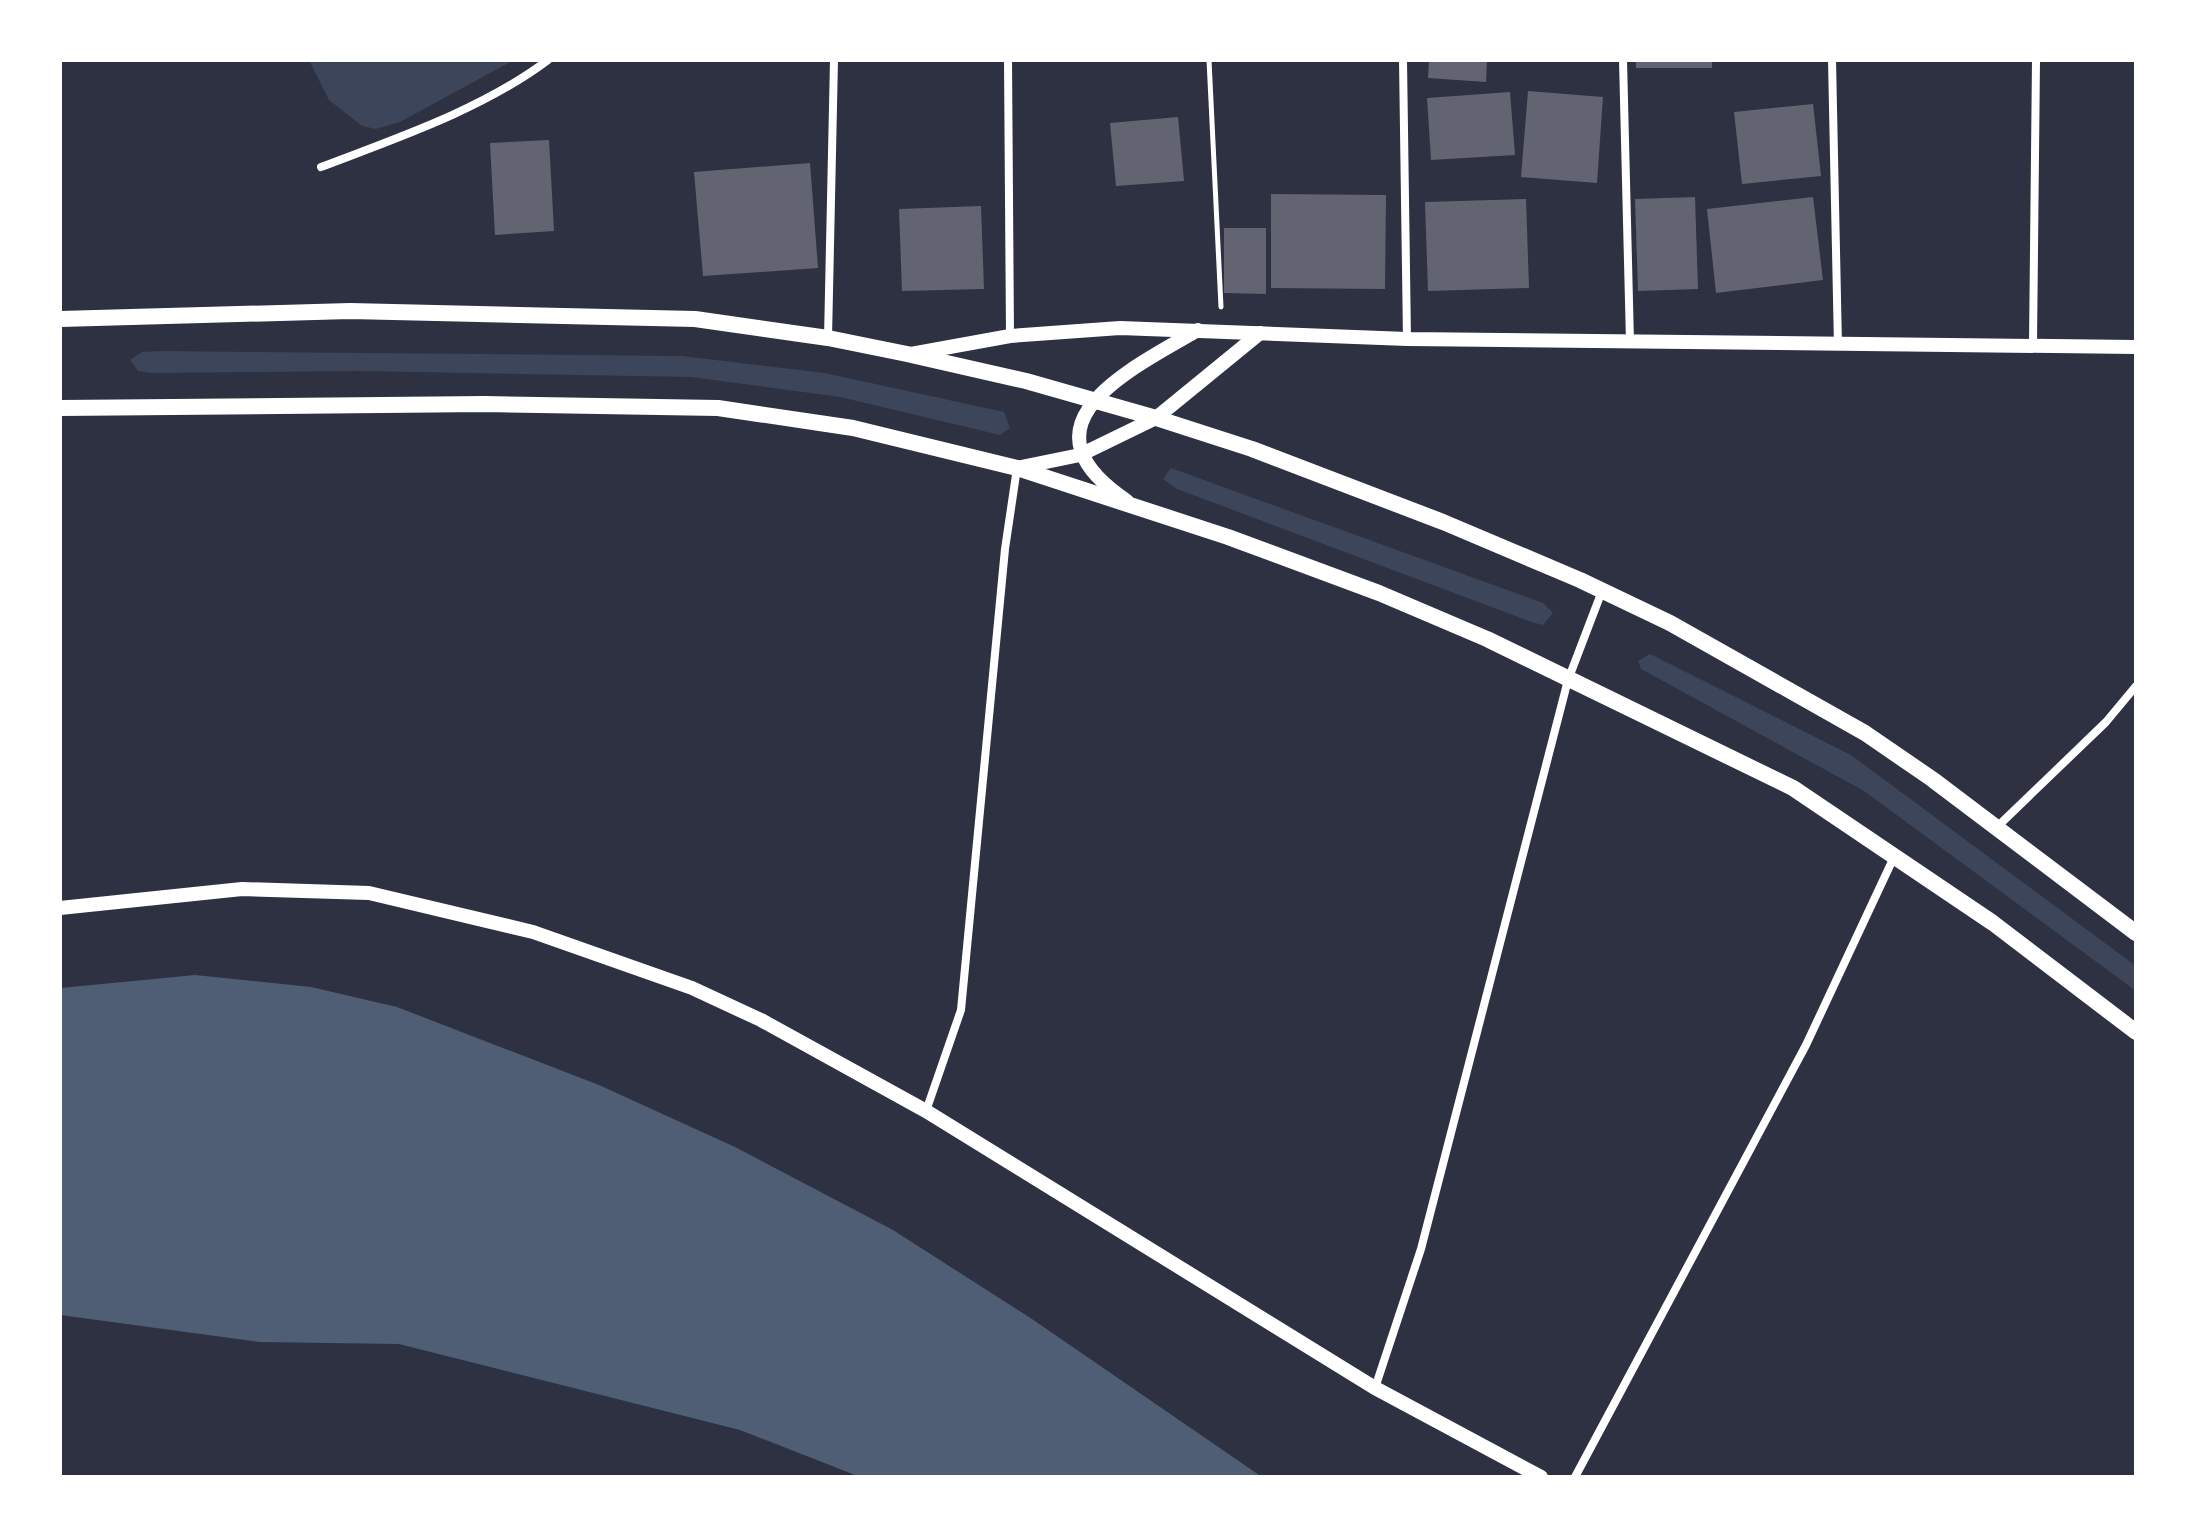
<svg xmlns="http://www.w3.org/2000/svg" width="2196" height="1537" font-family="Lora,serif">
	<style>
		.green { fill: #3c4559 }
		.water { fill: #4f5d75 }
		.building { fill: #626471 }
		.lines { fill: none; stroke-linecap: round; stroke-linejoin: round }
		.path { stroke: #fff; stroke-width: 5 }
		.minor { stroke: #fff; stroke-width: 8 }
		.tertiary { stroke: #fff; stroke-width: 14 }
		.secondary { stroke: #fff; stroke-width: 16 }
	</style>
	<rect width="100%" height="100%" fill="#2d3142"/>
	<!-- green -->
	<g class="green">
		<polygon points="309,60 514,60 400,122 376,129 362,126 329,100"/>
		<polygon points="161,351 682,356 825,373 1004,412 1010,428 1000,435 840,397 691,377 360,371 151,373 138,371 130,360 142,352"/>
		<polygon points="1171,468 1543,603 1553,613 1543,625 1531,622 1177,489 1163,479"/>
		<polygon points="1650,654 1851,755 2136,966 2136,991 1864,791 1641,669 1638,661"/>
	</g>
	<!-- water -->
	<polygon class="water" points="195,975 311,987 397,1007 599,1085 735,1147 893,1230 1032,1319 1262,1477 860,1477 740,1430 399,1344 259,1342 60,1315 60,988"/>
	<!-- building -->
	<g class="building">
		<polygon points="1429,60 1487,60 1486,82 1428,78"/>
		<rect x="1636" y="60" width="76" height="8"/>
		<polygon points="1528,91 1603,97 1597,183 1521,177"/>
		<polygon points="1510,92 1515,155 1431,160 1427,98"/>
		<polygon points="1813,104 1821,176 1742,184 1734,112"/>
		<polygon points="1178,117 1184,181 1116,186 1110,123"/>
		<polygon points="549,140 554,231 495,235 490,143"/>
		<polygon points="810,163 818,268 703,276 694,172"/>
		<polygon points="1271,194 1386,195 1385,289 1271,288"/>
		<polygon points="1695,197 1698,289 1638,291 1635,199"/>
		<polygon points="1813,197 1823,280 1716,293 1707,209"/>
		<polygon points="1526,199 1529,288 1428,291 1425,202"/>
		<polygon points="981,206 984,289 902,291 899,209"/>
		<polygon points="1224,228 1266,228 1266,294 1224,293"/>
	</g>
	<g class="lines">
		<!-- path -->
		<polyline class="path" points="1209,60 1221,307"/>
		<!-- minor -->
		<g class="minor">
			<polyline points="1008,60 1010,336"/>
			<polyline points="1403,60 1407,339"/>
			<polyline points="1623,60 1630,342"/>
			<polyline points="1832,60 1838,346"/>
			<path d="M321,167C397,138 483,109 548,60"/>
			<polyline points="828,338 834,60"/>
			<polyline points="2033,344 2036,60"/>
			<polyline points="1997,827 2106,722 2136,686"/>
			<polyline points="926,1111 961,1010 1005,549 1017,468"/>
			<polyline points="1375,1388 1421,1249 1568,680 1602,591"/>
			<polyline points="1575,1477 1806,1045 1894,857"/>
		</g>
		<!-- tertiary -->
		<g class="tertiary">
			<polyline points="911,354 1010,336 1120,328 1407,339 2136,347"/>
			<polyline points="1017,468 1080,455 1156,418 1260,333"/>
			<path d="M1127,501C1014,425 1127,371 1198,330"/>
			<polyline points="60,908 242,889 369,893 533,932 692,988 761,1020 926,1111 1375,1388 1541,1477"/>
		</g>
		<!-- secondary -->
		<g class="secondary">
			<polyline points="60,319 350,311 695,319 828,338 907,354 1026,381 1156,418 1252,449 1443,522 1580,580 1670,623 1865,733 1932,779 2136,933"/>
			<polyline points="60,408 485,404 718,408 853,428 1017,468 1228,537 1379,593 1487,639 1793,788 1993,923 2136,1032"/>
		</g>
	</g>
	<!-- border -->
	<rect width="2196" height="1537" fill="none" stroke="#ffffff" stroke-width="124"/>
</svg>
